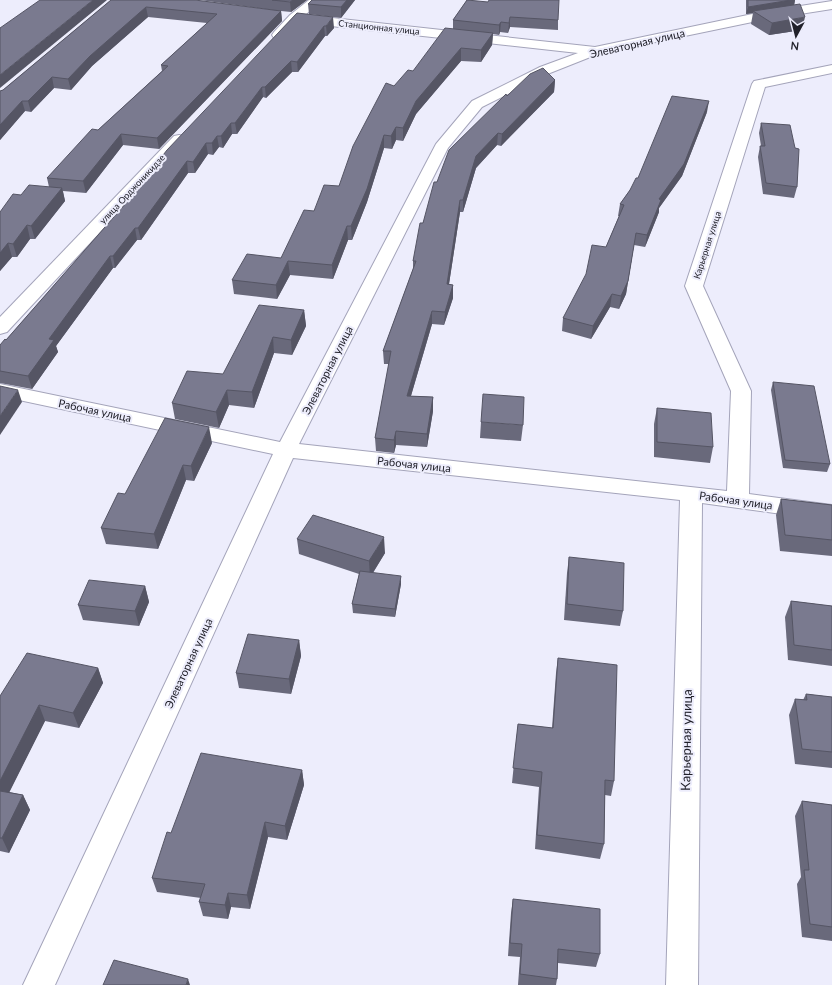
<svg xmlns="http://www.w3.org/2000/svg" width="832" height="985" font-family="Lato,sans-serif">
	<style>
		.lines { fill: none; stroke-linecap: round; stroke-linejoin: round }
		.minor-casing { stroke: #a4a4ba; stroke-width: 2 }
		.minor { fill: #fff; fill-rule: evenodd }
		.wall { fill: #69697b }
		.shaded-wall { fill: #555564 }
		.building { fill: #7a7a8f; stroke: #555564 }
		.labels { text-anchor: middle; dominant-baseline: central; stroke-width: 4; stroke-linejoin: round; paint-order: stroke }
		.far-street-label { font-size: 9px; fill: #21212a; stroke: #ededfc }
		.street-label { font-size: 11px; fill: #21212a; stroke: #ededfc }
		.near-street-label { font-size: 13px; fill: #21212a; stroke: #ededfc }
	</style>
	<rect width="100%" height="100%" fill="#ededfc"/>
	<g class="lines">
		<!-- minor casing -->
		<g class="minor-casing">
			<g id="minor">
				<polygon points="309,0 322,0 305,15 595,47 762,12 832,1 832,9 762,20 598,54 550,73 482,107 448,148 299,444 727,491 731,391 685,286 752,84 754,81 759,80 832,65 832,73 765,87 703,286 751,391 749,494 832,505 832,521 702,503 698,985 666,985 680,500 293,458 55,985 23,985 273,454 0,396 0,384 280,442 436,144 472,101 540,67 578,53 303,23 298,21 282,38 274,38 272,35 274,32 290,15"/>
				<polygon points="179,135 184,136 186,139 184,142 7,332 0,334 0,317 174,136"/>
			</g>
		</g>
		<!-- minor -->
		<use href="#minor" class="minor"/>
	</g>
	<!-- wall -->
	<g class="wall">
		<polygon points="111,0 272,10 200,0 307,0 291,12 281,11 282,21 159,149 123,145 86,193 63,191 65,201 35,239 30,239 17,257 12,257 0,271 0,212 21,195 49,187 47,178 98,130 162,71 161,65 207,23 148,17 92,66 71,90 54,88 31,112 25,111 0,140 0,91 3,90"/>
		<polygon points="312,0 355,0 341,18 309,14 308,4"/>
		<polygon points="467,0 558,20 558,30 510,27 508,33 500,32 499,35 493,34 492,45 481,62 461,61 416,114 403,141 396,140 392,149 384,148 367,202 352,240 348,240 333,279 290,275 277,299 234,294 232,280 281,258 314,211 339,186 394,86 413,71 453,29 453,20"/>
		<polygon points="746,0 795,0 794,5 802,30 769,35 751,24 753,13 746,14"/>
		<polygon points="297,13 334,28 327,36 325,36 298,72 292,72 266,98 263,97 237,134 232,134 223,148 219,147 213,155 208,154 195,173 188,173 141,240 137,240 115,268 113,268 56,346 58,352 32,389 0,383 0,345 6,340 140,188 139,186"/>
		<polygon points="555,80 554,92 501,146 497,145 476,168 463,212 460,212 449,284 453,285 453,298 444,325 432,324 411,396 433,397 433,411 427,447 396,445 394,453 376,451 375,438 389,364 384,364 383,351 413,269 413,261 423,223 437,182 507,96"/>
		<polygon points="707,112 682,176 659,208 659,212 645,247 634,245 626,294 619,309 610,307 591,339 562,331 563,318 606,247 619,216 618,216 620,204 630,190 638,178"/>
		<polygon points="761,123 797,187 794,198 763,194 758,157 760,146 761,146 759,133"/>
		<polygon points="304,310 306,326 292,355 274,353 254,408 229,405 219,428 175,419 172,403 223,374"/>
		<polygon points="773,382 830,464 827,472 783,468 771,390"/>
		<polygon points="657,408 713,447 710,463 654,457 654,424"/>
		<polygon points="481,422 523,425 521,441 480,438"/>
		<polygon points="212,443 194,481 186,480 158,549 106,544 101,528 125,494"/>
		<polygon points="781,499 832,505 832,556 780,551 776,515"/>
		<polygon points="297,539 385,553 373,573 401,584 395,617 353,613 352,604 359,574 299,554"/>
		<polygon points="569,557 623,611 620,626 564,620 567,573"/>
		<polygon points="145,586 149,602 139,626 83,620 78,605"/>
		<polygon points="791,601 832,606 832,666 788,660 785,617"/>
		<polygon points="299,640 301,656 291,694 239,688 236,673"/>
		<polygon points="558,658 614,781 611,796 605,795 604,844 600,859 535,849 539,787 512,783 518,724 552,728 556,673"/>
		<polygon points="98,668 103,683 79,728 45,721 9,792 23,795 30,810 9,853 0,851 0,696"/>
		<polygon points="806,694 832,697 832,768 795,764 789,715 795,699 803,700"/>
		<polygon points="302,770 304,785 287,840 268,837 250,909 231,907 228,919 203,916 199,902 201,898 157,892 152,878 171,833"/>
		<polygon points="802,801 832,805 832,941 802,937 797,884 801,877 795,816"/>
		<polygon points="513,899 600,954 596,967 558,963 557,979 556,985 518,985 520,957 508,956 511,913"/>
	</g>
	<!-- shaded-wall -->
	<g class="shaded-wall">
		<polygon points="93,0 107,0 0,88 0,75"/>
		<polygon points="293,0 307,0 291,12 290,2"/>
		<polygon points="347,0 355,0 341,18 341,7"/>
		<polygon points="791,0 795,0 794,6 753,11 753,13 746,14 748,7"/>
		<polygon points="146,7 148,17 92,66 71,90 68,79 90,56"/>
		<polygon points="281,11 282,21 159,149 157,138"/>
		<polygon points="333,17 334,28 327,36 326,26"/>
		<polygon points="510,17 510,27 508,33 509,23"/>
		<polygon points="805,17 802,30 769,35 772,23"/>
		<polygon points="501,22 500,32 499,35 499,25"/>
		<polygon points="324,26 325,36 298,72 297,62"/>
		<polygon points="493,33 492,45 481,62 481,50"/>
		<polygon points="461,48 461,61 416,114 403,141 403,128 416,101"/>
		<polygon points="291,61 292,72 266,98 265,87"/>
		<polygon points="52,77 54,88 31,112 28,101"/>
		<polygon points="555,80 554,92 501,146 502,134"/>
		<polygon points="262,87 263,97 237,134 235,123"/>
		<polygon points="22,101 25,111 0,140 0,125"/>
		<polygon points="709,101 707,112 682,176 659,208 659,212 645,247 647,235 659,199"/>
		<polygon points="231,123 232,134 223,148 221,136"/>
		<polygon points="396,127 396,140 392,149 391,136"/>
		<polygon points="498,133 497,145 476,168 463,212 463,200 476,156"/>
		<polygon points="121,134 123,145 86,193 83,181"/>
		<polygon points="384,135 384,148 367,202 352,240 351,226"/>
		<polygon points="217,136 219,147 213,155 212,143"/>
		<polygon points="206,143 208,154 195,173 193,162"/>
		<polygon points="187,161 188,173 141,240 138,228"/>
		<polygon points="62,188 65,201 35,239 31,226"/>
		<polygon points="460,200 460,212 447,297 447,284"/>
		<polygon points="27,225 30,239 17,257 13,244"/>
		<polygon points="347,226 348,240 333,279 332,265"/>
		<polygon points="135,228 137,240 115,268 113,256"/>
		<polygon points="8,243 12,257 0,271 0,253"/>
		<polygon points="634,245 626,294 619,309 621,296"/>
		<polygon points="110,256 113,268 56,346 58,352 32,389 28,376 49,339"/>
		<polygon points="288,261 290,275 277,299 276,285"/>
		<polygon points="453,285 453,298 444,325 445,312"/>
		<polygon points="612,294 610,307 591,339 593,326"/>
		<polygon points="304,310 306,326 292,355 291,340"/>
		<polygon points="432,311 432,324 407,409 407,396"/>
		<polygon points="273,337 274,353 254,408 252,392"/>
		<polygon points="18,390 22,402 0,435 0,416"/>
		<polygon points="227,390 229,405 219,428 216,412"/>
		<polygon points="433,397 433,411 427,447 427,434"/>
		<polygon points="209,427 212,443 194,481 191,466"/>
		<polygon points="396,431 396,445 394,453 394,440"/>
		<polygon points="183,465 186,480 158,549 154,534"/>
		<polygon points="384,537 385,553 370,577 369,561"/>
		<polygon points="401,576 401,584 395,617 395,609"/>
		<polygon points="145,586 149,602 139,626 135,611"/>
		<polygon points="299,640 301,656 291,694 289,679"/>
		<polygon points="98,668 103,683 79,728 73,713"/>
		<polygon points="39,705 45,721 3,805 0,799 0,781"/>
		<polygon points="302,770 304,785 287,840 285,826"/>
		<polygon points="23,795 30,810 9,853 2,838"/>
		<polygon points="265,822 268,837 250,909 247,895"/>
		<polygon points="228,893 231,907 228,919 225,905"/>
		<polygon points="188,979 190,985 186,985"/>
	</g>
	<!-- building -->
	<g class="building">
		<polygon points="40,0 93,0 0,75 0,28"/>
		<polygon points="111,0 195,0 281,11 157,138 121,134 83,181 47,178 92,129 98,130 168,66 161,65 217,14 146,7 90,56 68,79 52,77 28,101 22,101 0,125 0,91 3,90"/>
		<polygon points="272,0 293,0 290,2"/>
		<polygon points="312,0 347,0 341,7 308,4"/>
		<polygon points="467,0 488,2 489,0 559,0 558,20 510,17 509,23 501,22 499,25 453,20"/>
		<polygon points="748,0 791,0 748,7"/>
		<polygon points="800,4 805,17 772,23 753,11"/>
		<polygon points="297,13 333,17 326,26 324,26 297,62 291,61 265,87 262,87 235,123 231,123 221,136 217,136 212,143 206,143 193,162 187,161 138,228 135,228 113,256 110,256 49,339 54,340 28,376 0,371 0,345 5,339 6,340 141,186 139,186 167,150"/>
		<polygon points="445,28 493,33 481,50 461,48 416,101 403,128 396,127 391,136 384,135 367,189 351,226 347,226 332,265 288,261 276,285 232,280 247,254 281,258 304,210 314,211 324,185 339,186 353,146 386,83 394,86 408,70 413,71"/>
		<polygon points="543,68 555,80 502,134 498,133 476,156 463,200 460,200 447,284 453,285 445,312 432,311 407,396 433,397 427,434 396,431 394,440 375,438 391,351 383,351 416,261 413,261 420,223 423,223 434,182 437,182 449,150 506,94 507,96 530,74"/>
		<polygon points="672,96 709,101 684,164 659,199 661,200 647,235 636,233 628,281 621,296 612,294 593,326 563,318 586,274 592,245 606,247 624,205 620,204 630,190 636,178 638,178"/>
		<polygon points="761,123 790,125 795,148 799,149 797,187 766,183 760,146 765,146"/>
		<polygon points="29,185 62,188 31,226 27,225 13,244 8,243 0,253 0,212 13,194 21,195"/>
		<polygon points="259,305 304,310 291,340 273,337 252,392 227,390 216,412 172,403 187,371 223,374"/>
		<polygon points="773,382 814,386 830,464 785,460"/>
		<polygon points="0,386 18,390 0,416"/>
		<polygon points="483,394 524,397 523,425 481,422"/>
		<polygon points="657,408 711,413 713,447 657,442"/>
		<polygon points="165,418 209,427 191,466 183,465 154,534 101,528 118,493 125,494"/>
		<polygon points="781,499 832,505 832,540 785,535"/>
		<polygon points="313,515 384,537 369,561 297,539"/>
		<polygon points="569,557 624,563 623,611 567,604"/>
		<polygon points="360,571 401,576 395,609 352,604"/>
		<polygon points="89,580 145,586 135,611 78,605"/>
		<polygon points="791,601 832,606 832,650 794,645"/>
		<polygon points="248,634 299,640 289,679 236,673"/>
		<polygon points="27,653 98,668 73,713 39,705 0,781 0,696"/>
		<polygon points="558,658 617,665 614,781 605,780 604,844 537,835 542,772 513,768 518,724 553,728"/>
		<polygon points="806,694 832,697 832,752 802,749 795,699 807,700"/>
		<polygon points="201,753 302,770 285,826 265,822 247,895 228,893 225,905 199,902 205,884 152,878 167,832 171,833"/>
		<polygon points="0,791 23,795 2,838 0,838"/>
		<polygon points="802,801 832,805 832,927 810,924 804,870 809,870"/>
		<polygon points="513,899 600,909 600,954 558,949 557,979 520,974 522,944 510,943"/>
		<polygon points="114,960 188,979 186,985 103,985"/>
	</g>
	<g class="labels">
		<!-- far-street labels -->
		<g class="far-street-label">
			<text transform="translate(379 27) rotate(6)">Станционная улица</text>
			<text transform="translate(132 189) rotate(-47)">улица Орджоникидзе</text>
			<text transform="translate(707 245) rotate(-72)">Карьерная улица</text>
		</g>
		<!-- street labels -->
		<g class="street-label">
			<text transform="translate(637 43) rotate(-13)">Элеваторная улица</text>
			<text transform="translate(327 370) rotate(-63)">Элеваторная улица</text>
			<text transform="translate(95 410) rotate(12)">Рабочая улица</text>
			<text transform="translate(414 464) rotate(6)">Рабочая улица</text>
			<text transform="translate(736 500) rotate(8)">Рабочая улица</text>
			<text transform="translate(188 663) rotate(-65)">Элеваторная улица</text>
		</g>
		<!-- near-street labels -->
		<g class="near-street-label">
			<text transform="translate(686 740) rotate(-89)">Карьерная улица</text>
		</g>
	</g>
	<!-- north arrow -->
	<g transform="translate(796 36) rotate(187)" stroke="#ededfc" stroke-width="3" paint-order="stroke">
	<path d="M0-3L7 15L0 10L-7 15Z" fill="#21212a"/>
	<text y="-6" font-size="11" font-weight="bold" text-anchor="middle" fill="#21212a">N</text>
	</g>
</svg>
